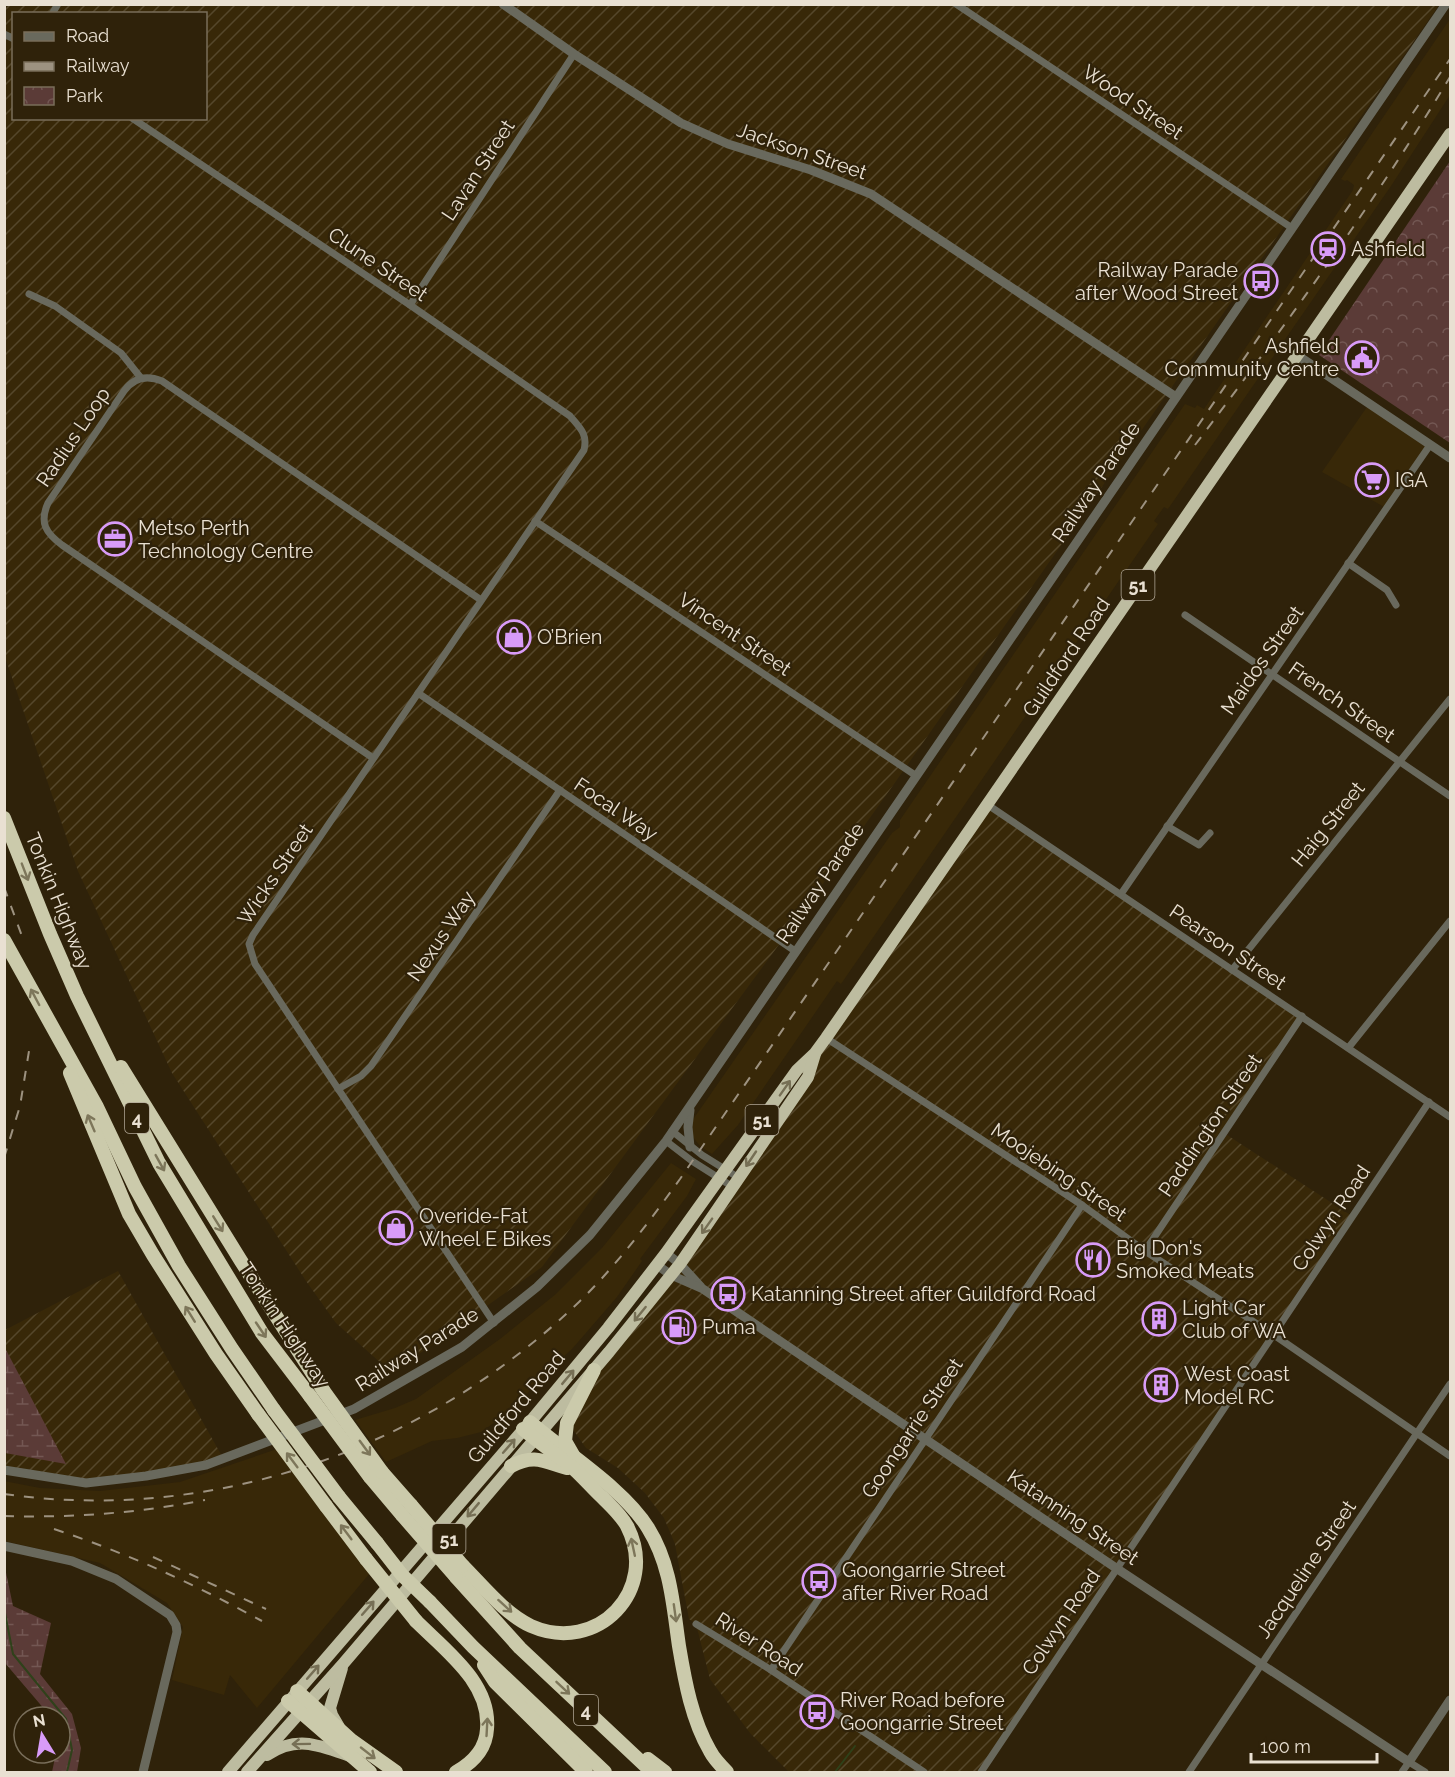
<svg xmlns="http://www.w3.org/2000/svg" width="1455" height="1777" font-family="Raleway,sans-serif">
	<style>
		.built { fill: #382808 }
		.industrial { fill: url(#industrial-furrows); fill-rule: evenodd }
		.wetland { fill: url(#wetland-marsh) }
		.park { fill: url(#park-crowns) }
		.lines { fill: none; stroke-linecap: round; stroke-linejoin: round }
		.stream { stroke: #2f411a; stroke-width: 2 }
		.minor { stroke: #69695d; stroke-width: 7 }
		.tertiary { stroke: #69695d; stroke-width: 9 }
		.trunk { stroke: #bdbca0; stroke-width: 12 }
		.motorway { stroke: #cbcaab; stroke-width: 14 }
		.rail { stroke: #9d9280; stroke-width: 2; stroke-dasharray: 10 10; stroke-linecap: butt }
		.motorway-bridge { stroke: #cbcaab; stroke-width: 14 }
		.oneway { stroke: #7d765a }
		.oneway2 { stroke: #766f55 }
		.labels { text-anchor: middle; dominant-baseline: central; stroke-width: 4.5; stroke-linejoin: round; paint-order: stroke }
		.shield { fill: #2f220a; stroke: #b1a796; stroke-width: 1.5 }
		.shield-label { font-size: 18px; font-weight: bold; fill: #e9e0d2 }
		.street-label { font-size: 20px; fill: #e9e0d2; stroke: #2f220a }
		.poi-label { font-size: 20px; fill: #e9e0d2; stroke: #2f220a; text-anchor: start }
	</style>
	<defs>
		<pattern id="industrial-furrows" width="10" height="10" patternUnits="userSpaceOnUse" patternTransform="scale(1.5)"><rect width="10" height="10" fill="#382808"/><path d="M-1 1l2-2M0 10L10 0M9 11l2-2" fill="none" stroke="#55472b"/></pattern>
		<pattern id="wetland-marsh" width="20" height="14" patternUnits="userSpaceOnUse" patternTransform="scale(1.5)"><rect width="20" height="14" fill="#5b3b37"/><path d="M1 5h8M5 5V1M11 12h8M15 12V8" fill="none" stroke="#735753"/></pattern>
		<pattern id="park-crowns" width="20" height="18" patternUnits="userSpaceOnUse" patternTransform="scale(1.5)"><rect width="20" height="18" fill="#5b3b37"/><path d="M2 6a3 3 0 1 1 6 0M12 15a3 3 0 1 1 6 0" fill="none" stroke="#735753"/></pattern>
	</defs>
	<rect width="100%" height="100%" fill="#2f220a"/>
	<!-- built -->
	<g class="built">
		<polygon points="1450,19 1450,95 1391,186 1168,509 1164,507 1154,521 1158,524 841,984 837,981 738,1125 712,1154 700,1146 693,1137 692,1123 694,1118 892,833 900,827 900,820 1185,404 1195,408 1197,405 1204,409 1353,190 1354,185 1347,180 1345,181 1341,179"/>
		<polygon points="1369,404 1430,445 1386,508 1322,472"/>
		<polygon points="671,1163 696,1179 687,1196 640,1259 642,1261 617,1297 572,1349 547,1372 513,1409 481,1432 457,1438 432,1441 386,1462 355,1420 395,1408 416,1399 500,1339 556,1294 602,1248"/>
		<polygon points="286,1446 375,1567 257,1708 230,1675 224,1695 172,1680 183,1627 167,1603 100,1563 5,1541 4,1481 40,1488 100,1491 180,1482"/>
	</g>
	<!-- industrial -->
	<g class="industrial">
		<path d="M4,5H1439L894,784L800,916L542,1267L392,1373L336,1323L306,1281L172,1073L78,871L5,657ZM14,14H206V118H14Z"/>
		<polygon points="988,805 1302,1016 1224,1133 1352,1216 981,1772 789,1772 750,1733 710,1679 696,1624 689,1619 675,1544 664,1518 645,1493 618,1468 586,1448 574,1431 572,1424 609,1352 795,1094 815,1053"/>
		<polygon points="118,1271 223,1458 91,1483 5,1470 5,1330"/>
	</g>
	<!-- wetland -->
	<g class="wetland">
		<polygon points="4,1348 5,1348 66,1464 5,1453"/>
		<polygon points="4,1563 13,1606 51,1623 40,1674 72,1714 81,1748 77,1772 52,1772 56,1753 60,1753 60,1717 51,1717 5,1663"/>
	</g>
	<!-- park -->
	<polygon class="park" points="1450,161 1450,443 1319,355"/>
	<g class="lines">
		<!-- stream -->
		<g class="stream">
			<polyline points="4,1608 13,1654 66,1719 72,1750 67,1772"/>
			<polyline points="835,1772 855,1746"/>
		</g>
		<!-- minor -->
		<g class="minor">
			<polyline points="956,4 1292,228"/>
			<polyline points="52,14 58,4"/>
			<polyline points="4,34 14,39"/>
			<path d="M132,118L410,305L570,416C580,428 588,434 584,450L253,935L249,944L255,964L494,1323"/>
			<polyline points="29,294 55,306 121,353 141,378"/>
			<polyline points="410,305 574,54"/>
			<polyline points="535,521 915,775"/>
			<polyline points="1348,563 1387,590 1396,605"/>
			<polyline points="1185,615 1450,796"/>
			<polyline points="418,693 795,951"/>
			<path d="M373,758L62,545C46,533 39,523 48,503L124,391C134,377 147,375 162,381L481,600"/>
			<polyline points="988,805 1450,1117"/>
			<polyline points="1167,826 1199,845 1210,833"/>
			<polyline points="1121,894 1430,445"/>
			<polyline points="1232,970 1450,699"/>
			<polyline points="826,1038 1082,1205 1145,1251 1274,1335 1450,1456"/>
			<polyline points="1349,1047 1450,921"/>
			<polyline points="338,1089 361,1076 371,1066 560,790"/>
			<polyline points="672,1131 702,1155 739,1178"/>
			<polyline points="666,1141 692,1161 733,1187"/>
			<polyline points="1145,1251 1302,1016"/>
			<polyline points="696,1624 771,1670 924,1772"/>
			<polyline points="771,1670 1082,1205"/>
			<polyline points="981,1772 1429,1102"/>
			<polyline points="1189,1772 1450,1384"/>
			<polyline points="1402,1772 1409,1762 1425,1772"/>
		</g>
		<!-- tertiary -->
		<g class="tertiary">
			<polyline points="503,4 574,54 681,123 728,144 811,170 871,194 1176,397"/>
			<polyline points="1297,355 1450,458"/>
			<polyline points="690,1110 688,1127 690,1147"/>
			<polyline points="666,1253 680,1264 701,1287"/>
			<polyline points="657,1265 671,1275 703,1289 1116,1568 1409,1762 1450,1700"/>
			<polyline points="4,1470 86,1483 146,1476 206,1465 354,1409 462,1347 537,1287 590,1235 666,1141 1446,4"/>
			<polyline points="4,1546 72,1561 116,1579 170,1615 176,1625 177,1632 143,1772"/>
		</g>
		<!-- trunk -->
		<g class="trunk">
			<polyline points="339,1727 332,1715 330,1708 342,1668"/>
			<path d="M267,1755C297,1735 319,1745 350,1756"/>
			<polyline points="228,1772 530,1422 608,1328 666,1253 797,1070 815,1053 826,1038 1450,134"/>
			<polyline points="247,1772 343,1664 609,1352 680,1264 808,1077 815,1054"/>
		</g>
		<!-- motorway -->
		<g class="motorway">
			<polyline points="4,818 50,934 77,996 159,1163 262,1333 310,1396"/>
			<polyline points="4,940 97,1107 135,1187 179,1266 232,1349 274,1410"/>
			<polyline points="121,1067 241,1261 323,1390"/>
			<polyline points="70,1073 129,1214 153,1255 216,1354 258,1414"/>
			<path d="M530,1422C566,1453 624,1489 648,1528C671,1565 673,1605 679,1646C685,1682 692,1720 710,1751C714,1759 721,1766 727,1772"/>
			<polyline points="573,1455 565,1441 567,1423 594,1370"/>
			<path d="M511,1466C534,1454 543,1461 567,1468"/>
			<polyline points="382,1472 411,1505"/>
			<polyline points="370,1477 402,1515"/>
			<polyline points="339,1497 377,1543"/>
			<polyline points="326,1506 366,1559"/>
			<path d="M463,1566C483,1586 505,1614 531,1626C597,1655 660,1590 627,1526C621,1515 611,1506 603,1498C593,1489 584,1478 574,1469C557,1455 540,1443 523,1429"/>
			<polyline points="456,1577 520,1648 652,1772"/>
			<polyline points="430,1602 473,1647 605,1772"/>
			<path d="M416,1621C446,1651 491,1683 487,1729C486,1749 472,1763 456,1772"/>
			<polyline points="484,1665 495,1682 586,1772"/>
			<polyline points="297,1691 351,1740 396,1772"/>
			<polyline points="288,1701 370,1772"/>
			<polyline points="648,1759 665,1772"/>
		</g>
		<!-- rail -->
		<g class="rail">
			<path d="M1195,445C1285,326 1373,205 1450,77"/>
			<polyline points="4,887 23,939"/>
			<polyline points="4,1158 20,1106 29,1051"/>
			<path d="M4,1494C215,1524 427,1448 579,1302C617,1265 649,1222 680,1179L1450,59"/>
			<path d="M4,1516C71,1518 139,1513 205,1500"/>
			<path d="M54,1529C127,1553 194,1584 262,1621"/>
			<polyline points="153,1557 266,1609"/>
		</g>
		<!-- motorway-bridge -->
		<g class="motorway-bridge">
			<polyline points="323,1390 382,1472"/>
			<polyline points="310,1396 370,1477"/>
			<polyline points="274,1410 339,1497"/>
			<polyline points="258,1414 326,1506"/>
			<polyline points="411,1505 463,1566"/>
			<polyline points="402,1515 456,1577"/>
			<polyline points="377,1543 402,1575 430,1602"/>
			<polyline points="366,1559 416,1621"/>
		</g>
	</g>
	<!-- one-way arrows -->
	<defs><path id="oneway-shaft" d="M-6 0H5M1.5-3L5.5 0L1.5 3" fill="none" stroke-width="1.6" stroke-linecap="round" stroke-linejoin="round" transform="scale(1.5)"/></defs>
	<g class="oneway">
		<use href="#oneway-shaft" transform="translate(25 872) rotate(69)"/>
		<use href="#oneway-shaft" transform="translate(35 997) rotate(-118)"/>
		<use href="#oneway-shaft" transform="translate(91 1123) rotate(-113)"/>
		<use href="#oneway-shaft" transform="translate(160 1163) rotate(61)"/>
		<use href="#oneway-shaft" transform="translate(218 1224) rotate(58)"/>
		<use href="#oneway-shaft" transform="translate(190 1314) rotate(-122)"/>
		<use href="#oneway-shaft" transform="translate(261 1330) rotate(56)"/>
		<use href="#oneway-shaft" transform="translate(365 1448) rotate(54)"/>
		<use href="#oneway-shaft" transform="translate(292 1460) rotate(-127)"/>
		<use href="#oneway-shaft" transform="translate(346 1532) rotate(-127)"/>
		<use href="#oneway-shaft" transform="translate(633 1547) rotate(-102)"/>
		<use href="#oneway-shaft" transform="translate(505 1606) rotate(42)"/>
		<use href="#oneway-shaft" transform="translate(675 1613) rotate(82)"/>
		<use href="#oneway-shaft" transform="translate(563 1688) rotate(43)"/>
		<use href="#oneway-shaft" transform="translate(487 1727) rotate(-87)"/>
		<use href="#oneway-shaft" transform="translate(368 1753) rotate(38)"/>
	</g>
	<g class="oneway2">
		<use href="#oneway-shaft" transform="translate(785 1088) rotate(-55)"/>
		<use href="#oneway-shaft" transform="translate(751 1159) rotate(124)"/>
		<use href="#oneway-shaft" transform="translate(707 1226) rotate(125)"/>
		<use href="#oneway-shaft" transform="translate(640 1314) rotate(129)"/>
		<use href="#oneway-shaft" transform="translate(568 1377) rotate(-50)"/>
		<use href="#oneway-shaft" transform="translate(509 1446) rotate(-49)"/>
		<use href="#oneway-shaft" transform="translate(473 1510) rotate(130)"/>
		<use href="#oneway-shaft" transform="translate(368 1608) rotate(-49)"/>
		<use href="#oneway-shaft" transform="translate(313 1672) rotate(-49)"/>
		<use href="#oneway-shaft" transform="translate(301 1744) rotate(179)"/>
	</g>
	<!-- icons -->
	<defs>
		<g id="station-ring" transform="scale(1.725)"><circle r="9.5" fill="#2f220a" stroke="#d89bf8" stroke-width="1.5"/><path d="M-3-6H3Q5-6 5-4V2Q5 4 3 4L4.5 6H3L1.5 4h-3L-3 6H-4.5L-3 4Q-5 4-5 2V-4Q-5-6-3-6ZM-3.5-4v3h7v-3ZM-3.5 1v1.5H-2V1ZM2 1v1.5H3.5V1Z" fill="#d89bf8"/></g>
		<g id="bus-ring" transform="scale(1.725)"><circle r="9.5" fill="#2f220a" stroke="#d89bf8" stroke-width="1.5"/><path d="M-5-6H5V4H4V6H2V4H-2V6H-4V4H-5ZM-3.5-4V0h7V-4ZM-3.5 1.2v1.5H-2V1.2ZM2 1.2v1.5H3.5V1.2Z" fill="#d89bf8"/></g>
		<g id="civic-ring" transform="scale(1.725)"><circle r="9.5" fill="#2f220a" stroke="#d89bf8" stroke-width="1.5"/><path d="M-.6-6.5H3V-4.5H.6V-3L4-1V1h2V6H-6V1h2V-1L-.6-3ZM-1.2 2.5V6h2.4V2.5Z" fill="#d89bf8"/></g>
		<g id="supermarket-ring" transform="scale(1.725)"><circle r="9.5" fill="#2f220a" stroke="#d89bf8" stroke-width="1.5"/><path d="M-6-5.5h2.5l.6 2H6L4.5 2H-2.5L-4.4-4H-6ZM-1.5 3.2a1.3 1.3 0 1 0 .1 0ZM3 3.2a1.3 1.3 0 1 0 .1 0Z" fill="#d89bf8"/></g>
		<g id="office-ring" transform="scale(1.725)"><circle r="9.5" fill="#2f220a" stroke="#d89bf8" stroke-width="1.5"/><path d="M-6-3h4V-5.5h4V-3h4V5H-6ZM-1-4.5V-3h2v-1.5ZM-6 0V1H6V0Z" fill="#d89bf8"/></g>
		<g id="shop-ring" transform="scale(1.725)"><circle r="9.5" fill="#2f220a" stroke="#d89bf8" stroke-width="1.5"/><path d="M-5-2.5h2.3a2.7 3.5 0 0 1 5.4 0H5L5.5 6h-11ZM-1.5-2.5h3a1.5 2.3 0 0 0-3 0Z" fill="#d89bf8"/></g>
		<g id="restaurant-ring" transform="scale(1.725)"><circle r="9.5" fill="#2f220a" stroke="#d89bf8" stroke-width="1.5"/><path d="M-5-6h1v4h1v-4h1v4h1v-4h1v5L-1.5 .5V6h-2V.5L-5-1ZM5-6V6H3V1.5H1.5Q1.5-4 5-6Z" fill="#d89bf8"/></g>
		<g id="building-ring" transform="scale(1.725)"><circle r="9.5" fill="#2f220a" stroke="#d89bf8" stroke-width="1.5"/><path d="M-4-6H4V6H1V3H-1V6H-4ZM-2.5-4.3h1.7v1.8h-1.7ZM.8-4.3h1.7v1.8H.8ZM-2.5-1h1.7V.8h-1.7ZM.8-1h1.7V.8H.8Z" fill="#d89bf8"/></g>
		<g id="fuel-ring" transform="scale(1.725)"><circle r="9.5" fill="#2f220a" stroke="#d89bf8" stroke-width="1.5"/><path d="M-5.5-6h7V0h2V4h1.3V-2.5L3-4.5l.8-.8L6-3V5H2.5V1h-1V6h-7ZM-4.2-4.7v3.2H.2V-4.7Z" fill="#d89bf8"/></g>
	</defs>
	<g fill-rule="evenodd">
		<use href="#station-ring" x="1328" y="249"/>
		<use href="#bus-ring" x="1261" y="281"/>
		<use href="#civic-ring" x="1362" y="358"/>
		<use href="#supermarket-ring" x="1372" y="480"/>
		<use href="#office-ring" x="115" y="539"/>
		<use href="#shop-ring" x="514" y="637"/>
		<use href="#shop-ring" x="396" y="1228"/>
		<use href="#restaurant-ring" x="1093" y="1260"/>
		<use href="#bus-ring" x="728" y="1294"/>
		<use href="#building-ring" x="1159" y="1319"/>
		<use href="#fuel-ring" x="679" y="1327"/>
		<use href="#building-ring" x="1161" y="1385"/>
		<use href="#bus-ring" x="819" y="1581"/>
		<use href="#bus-ring" x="817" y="1712"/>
	</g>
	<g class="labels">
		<!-- shield labels -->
		<g class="shield">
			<rect x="1121.5" y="570" width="33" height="30" rx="4.5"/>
			<rect x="125" y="1103" width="24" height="30" rx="4.5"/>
			<rect x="745.5" y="1105" width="33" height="30" rx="4.5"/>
			<rect x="432.5" y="1524" width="33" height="30" rx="4.5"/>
			<rect x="574" y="1695" width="24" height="30" rx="4.5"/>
		</g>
		<g class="shield-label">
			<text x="1138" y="585">51</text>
			<text x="137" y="1118">4</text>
			<text x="762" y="1120">51</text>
			<text x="449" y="1539">51</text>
			<text x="586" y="1710">4</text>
		</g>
		<!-- street labels -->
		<g class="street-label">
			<text transform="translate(1133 102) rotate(34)">Wood Street</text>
			<text transform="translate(802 151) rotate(19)">Jackson Street</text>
			<text transform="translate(478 170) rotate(-57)">Lavan Street</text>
			<text transform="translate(378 264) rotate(34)">Clune Street</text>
			<text transform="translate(73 437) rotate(-56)">Radius Loop</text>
			<text transform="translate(1096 482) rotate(-56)">Railway Parade</text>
			<text transform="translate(735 634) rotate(34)">Vincent Street</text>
			<text transform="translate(1066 657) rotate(-56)">Guildford Road</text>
			<text transform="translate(1262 660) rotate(-55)">Maidos Street</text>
			<text transform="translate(1342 702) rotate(35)">French Street</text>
			<text transform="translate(616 809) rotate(34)">Focal Way</text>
			<text transform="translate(1328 824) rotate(-51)">Haig Street</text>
			<text transform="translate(275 874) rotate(-56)">Wicks Street</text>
			<text transform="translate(820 883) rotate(-56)">Railway Parade</text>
			<text transform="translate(59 901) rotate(68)">Tonkin Highway</text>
			<text transform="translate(441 936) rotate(-56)">Nexus Way</text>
			<text transform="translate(1228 947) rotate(34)">Pearson Street</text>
			<text transform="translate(1210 1125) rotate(-56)">Paddington Street</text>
			<text transform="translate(1059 1172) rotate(34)">Moojebing Street</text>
			<text transform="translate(1331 1218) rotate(-56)">Colwyn Road</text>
			<text transform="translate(285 1325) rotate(56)">Tonkin Highway</text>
			<text transform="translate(417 1349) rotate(-32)">Railway Parade</text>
			<text transform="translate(516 1407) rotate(-50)">Guildford Road</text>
			<text transform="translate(912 1428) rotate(-56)">Goongarrie Street</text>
			<text transform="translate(1073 1517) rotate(34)">Katanning Street</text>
			<text transform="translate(1306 1569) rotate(-56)">Jacqueline Street</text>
			<text transform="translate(1061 1622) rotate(-56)">Colwyn Road</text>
			<text transform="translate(759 1644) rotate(33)">River Road</text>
		</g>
		<!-- poi labels -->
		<g class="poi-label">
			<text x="1351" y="249">Ashfield</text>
			<text x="1238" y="270" text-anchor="end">Railway Parade<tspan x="1238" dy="23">after Wood Street</tspan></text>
			<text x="1339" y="346" text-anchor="end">Ashfield<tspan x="1339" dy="23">Community Centre</tspan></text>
			<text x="1395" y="480">IGA</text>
			<text x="138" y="528">Metso Perth<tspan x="138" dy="23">Technology Centre</tspan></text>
			<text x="537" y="637">O’Brien</text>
			<text x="419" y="1216">Overide-Fat<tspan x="419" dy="23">Wheel E Bikes</tspan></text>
			<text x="1116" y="1248">Big Don's<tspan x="1116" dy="23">Smoked Meats</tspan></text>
			<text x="751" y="1294">Katanning Street after Guildford Road</text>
			<text x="1182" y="1308">Light Car<tspan x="1182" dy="23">Club of WA</tspan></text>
			<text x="702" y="1327">Puma</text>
			<text x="1184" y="1374">West Coast<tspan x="1184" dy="23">Model RC</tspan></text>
			<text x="842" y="1570">Goongarrie Street<tspan x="842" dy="23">after River Road</tspan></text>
			<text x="840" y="1700">River Road before<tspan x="840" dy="23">Goongarrie Street</tspan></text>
		</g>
	</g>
	<!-- border -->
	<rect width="1455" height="1777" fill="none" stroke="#e9e0d2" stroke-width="12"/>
	<!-- legend -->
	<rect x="12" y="12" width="195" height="108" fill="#2f220a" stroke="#796e5a" stroke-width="1.5"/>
	<rect x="24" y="32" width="30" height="9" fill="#69695d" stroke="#796e5a" stroke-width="1.5"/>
	<text x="66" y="42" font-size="18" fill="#e9e0d2">Road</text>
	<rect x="24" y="62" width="30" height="9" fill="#9d9280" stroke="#796e5a" stroke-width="1.5"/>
	<text x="66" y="72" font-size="18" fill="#e9e0d2">Railway</text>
	<rect x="24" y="87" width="30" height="18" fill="url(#park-crowns)" stroke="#796e5a" stroke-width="1.5"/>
	<text x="66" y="102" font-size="18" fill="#e9e0d2">Park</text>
	<!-- north arrow -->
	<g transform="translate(42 1735) rotate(349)"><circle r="28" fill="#2f220a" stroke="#796e5a" stroke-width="1.5"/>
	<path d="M0-4.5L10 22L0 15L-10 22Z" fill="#d89bf8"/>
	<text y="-9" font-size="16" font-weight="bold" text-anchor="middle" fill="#e9e0d2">N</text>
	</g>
	<!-- scale -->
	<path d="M1251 1753v9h126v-9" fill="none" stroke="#e9e0d2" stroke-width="3"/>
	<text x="1260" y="1753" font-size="18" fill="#e9e0d2" stroke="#2f220a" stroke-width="4.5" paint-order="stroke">100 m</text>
</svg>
